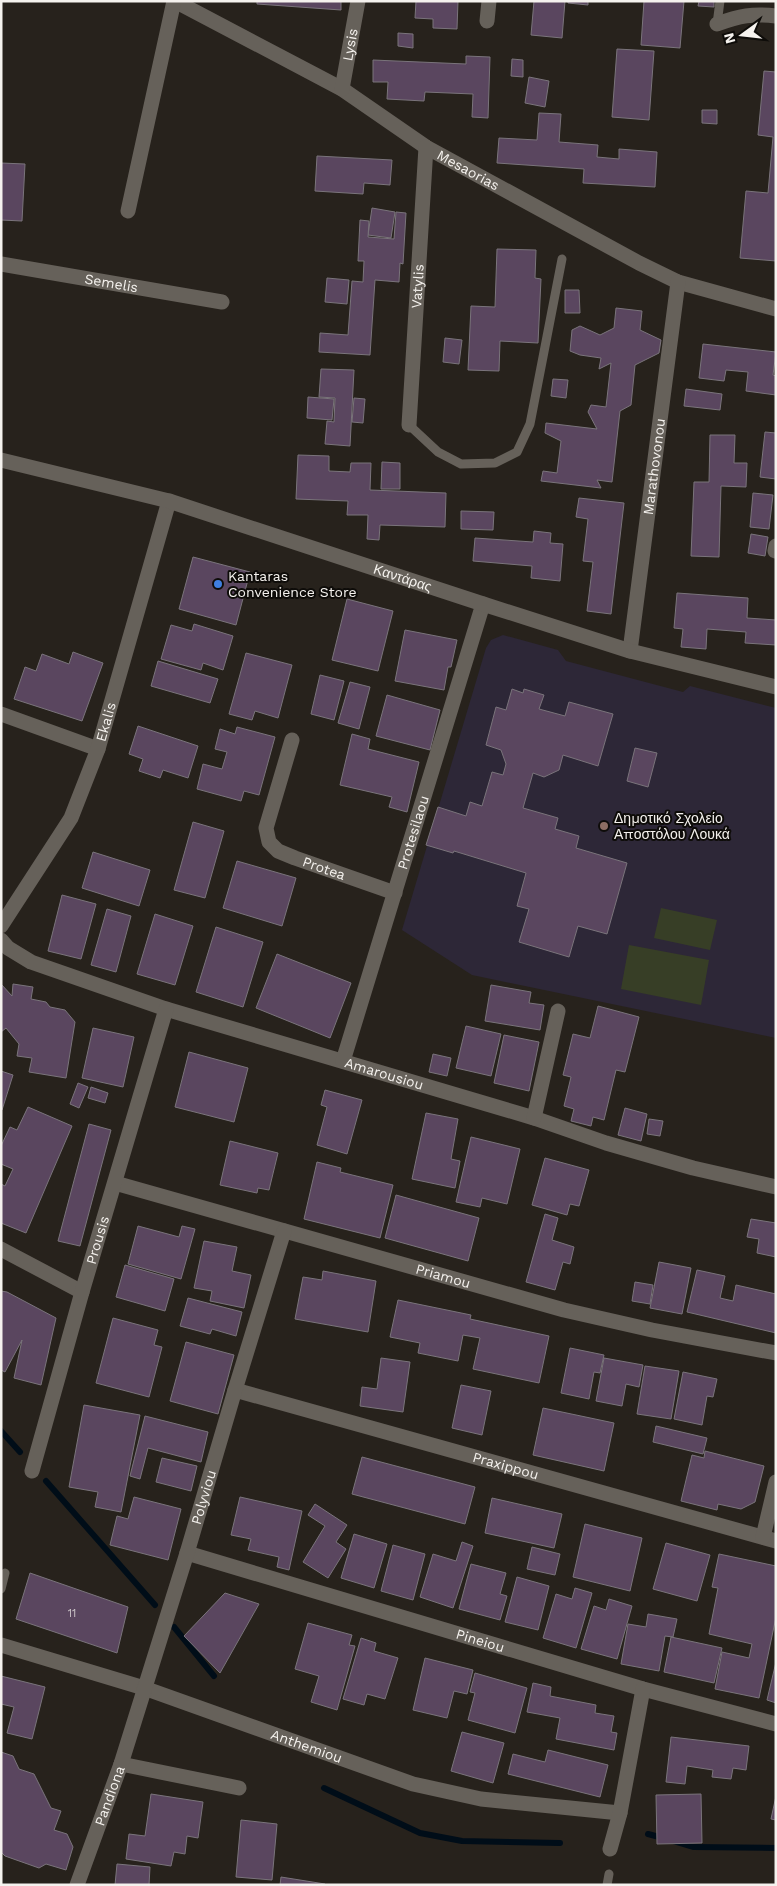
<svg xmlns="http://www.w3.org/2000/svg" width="777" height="1886" font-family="'Work Sans',sans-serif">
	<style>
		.education { fill: #2d2737 }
		.green { fill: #373e26 }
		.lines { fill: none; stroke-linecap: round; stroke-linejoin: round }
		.stream { stroke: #000d18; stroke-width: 6 }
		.building { fill: #5a465f; stroke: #7a747b }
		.service { stroke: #66615a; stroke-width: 9 }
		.minor { stroke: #66615a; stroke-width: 15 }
		.tertiary { stroke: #66615a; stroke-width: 15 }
		.shop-dot { fill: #3f7fe0; stroke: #0e0c09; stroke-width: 2 }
		.education-dot { fill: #8d6e63; stroke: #0e0c09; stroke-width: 2 }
		.labels { text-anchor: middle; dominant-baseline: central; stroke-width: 4; stroke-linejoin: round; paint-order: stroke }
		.number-label { font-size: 11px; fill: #cec7ca }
		.street-label { font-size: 14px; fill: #f5f2ee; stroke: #0e0c09 }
		.poi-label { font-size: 14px; fill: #f5f2ee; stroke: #0e0c09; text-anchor: start }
	</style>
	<rect width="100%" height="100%" fill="#27221c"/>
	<!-- education -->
	<polygon class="education" points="503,635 558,650 566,661 634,679 683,692 690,686 776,708 776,1038 472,975 402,930 486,648 491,640"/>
	<!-- green -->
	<g class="green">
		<polygon points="661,908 717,920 710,950 654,938"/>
		<polygon points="629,945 709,960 701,1005 621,989"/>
	</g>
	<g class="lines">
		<!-- stream -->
		<g class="stream">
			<polyline points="1,1431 20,1452"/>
			<polyline points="46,1481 155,1605"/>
			<polyline points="174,1627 214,1676"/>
			<polyline points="324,1788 420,1833 462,1841 560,1843"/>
			<polyline points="648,1834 663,1838"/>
			<polyline points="673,1841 693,1847 776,1848"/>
		</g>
	</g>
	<!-- building -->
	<g class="building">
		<polygon points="257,1 341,1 341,10 257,4"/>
		<polygon points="416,1 458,1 457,29 433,28 433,19 415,18"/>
		<polygon points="534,1 565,1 562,38 531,35"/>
		<polygon points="568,1 588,1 588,5 568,3"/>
		<polygon points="644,1 684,1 680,48 641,45"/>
		<polygon points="699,1 714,1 714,7 698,6"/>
		<polygon points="398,33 413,34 413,48 398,46"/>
		<polygon points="617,49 654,51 649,120 612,117"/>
		<polygon points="466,56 490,57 488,118 472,117 473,94 425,92 424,101 387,99 388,82 373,82 373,60 466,64"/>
		<polygon points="512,59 523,60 523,77 511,76"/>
		<polygon points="764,71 776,72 776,261 740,258 746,191 768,193 773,137 758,135"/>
		<polygon points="529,77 549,81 545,107 525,103"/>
		<polygon points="702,110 717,110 717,124 702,123"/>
		<polygon points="539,113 561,114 559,142 598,145 597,157 619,159 619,149 657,152 655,187 583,183 584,169 497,163 499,138 537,140"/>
		<polygon points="317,156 392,160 390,185 364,183 363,194 315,191"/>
		<polygon points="1,163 25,164 22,221 1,220"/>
		<polygon points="372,208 395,212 391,238 368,235"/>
		<polygon points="396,212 406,213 403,264 400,263 399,282 375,280 370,355 319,352 320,333 348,335 352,281 363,282 364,261 358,261 360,220 369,221 368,237 394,239"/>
		<polygon points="497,249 536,250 535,278 541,279 538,343 500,341 499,371 468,370 471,306 495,307"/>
		<polygon points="327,278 349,280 347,304 325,302"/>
		<polygon points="565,290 579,290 580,313 565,313"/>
		<polygon points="616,308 642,311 640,330 661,340 659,353 635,365 631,405 620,411 612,482 597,480 601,488 541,481 543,471 557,473 561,441 545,433 546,423 597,429 588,412 591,405 606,407 611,363 599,369 601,358 580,355 570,351 572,330 580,326 600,335 614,328"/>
		<polygon points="445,338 462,340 459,364 443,362"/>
		<polygon points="703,344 776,352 773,375 776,376 776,395 746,391 748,372 726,370 724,381 699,378"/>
		<polygon points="321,369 354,370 350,446 325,444 327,421 334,422 335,398 319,397"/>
		<polygon points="553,379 568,380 566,398 551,396"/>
		<polygon points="686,389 722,394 720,410 684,406"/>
		<polygon points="308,397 334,399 332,420 307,418"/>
		<polygon points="354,398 365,399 363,423 352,422"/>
		<polygon points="765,432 776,433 776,479 760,477"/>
		<polygon points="710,435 735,435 734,463 747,463 746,487 721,486 719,557 691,556 694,482 709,482"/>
		<polygon points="298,455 329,456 329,471 350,472 351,463 371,463 370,490 446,493 445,527 380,525 379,540 367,539 368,515 347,515 348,501 296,499"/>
		<polygon points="382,462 400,463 400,489 381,489"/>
		<polygon points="753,493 773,495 769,529 750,527"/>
		<polygon points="579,498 624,503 611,614 587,611 593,562 583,561 588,519 576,517"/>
		<polygon points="461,511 494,512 493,530 461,529"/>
		<polygon points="534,531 551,533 550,543 563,544 560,581 531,578 532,566 473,561 475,538 533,542"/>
		<polygon points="751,534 768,537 765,556 748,553"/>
		<polygon points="193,557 250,572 236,625 179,609"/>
		<polygon points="677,593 748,598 747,618 776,620 776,645 745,643 746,632 707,629 706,649 681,647 683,629 674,628"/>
		<polygon points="347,599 393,611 378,671 332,660"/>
		<polygon points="194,624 233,636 223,670 203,663 201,670 161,659 171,625 192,631"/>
		<polygon points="405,630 457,640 451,667 448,667 444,690 395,681"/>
		<polygon points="73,652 103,663 82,721 14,699 25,667 36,671 42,654 69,664"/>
		<polygon points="246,653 292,665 278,718 255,711 252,720 229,714"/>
		<polygon points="158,661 218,679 210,703 151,686"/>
		<polygon points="320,675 344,681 334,720 311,714"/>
		<polygon points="350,682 370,687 359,729 338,723"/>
		<polygon points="512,689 523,693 524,689 544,695 539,709 565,716 569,702 613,714 598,766 563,755 559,770 544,777 533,773 523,808 558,818 555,829 579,836 576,848 627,863 607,934 578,926 569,957 519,942 529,909 517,906 526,873 454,851 453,853 426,845 438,807 466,816 470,802 482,806 492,772 503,775 506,764 501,750 486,745 496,707 506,710"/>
		<polygon points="387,695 440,710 430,750 376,736"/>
		<polygon points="138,726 198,746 188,778 163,770 160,778 139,771 143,759 129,754"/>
		<polygon points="237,727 275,737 259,795 244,791 241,801 197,789 203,764 222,769 227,752 215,749 220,729 235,734"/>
		<polygon points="352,734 370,739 368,749 419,762 407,812 389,807 392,797 340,785"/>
		<polygon points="635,748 657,753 648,787 627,781"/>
		<polygon points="193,822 224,831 205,898 174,890"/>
		<polygon points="93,852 150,870 139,906 82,888"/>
		<polygon points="237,861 296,878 282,926 223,908"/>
		<polygon points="62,895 96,904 81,959 48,951"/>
		<polygon points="107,909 131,916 116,972 91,965"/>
		<polygon points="155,914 193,926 175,985 137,974"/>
		<polygon points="216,927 263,942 243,1007 196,992"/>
		<polygon points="277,954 351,983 330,1038 256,1008"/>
		<polygon points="1,984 12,996 13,984 33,987 31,999 46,1002 50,1007 65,1010 75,1022 66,1078 29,1072 32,1058 17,1056 19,1044 6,1028 1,1032"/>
		<polygon points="491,985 531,992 529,1003 544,1005 540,1030 485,1021"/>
		<polygon points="598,1006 639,1017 625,1072 616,1070 604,1120 593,1117 591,1126 571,1121 574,1109 564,1106 571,1077 563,1075 573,1034 590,1038"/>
		<polygon points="466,1026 501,1034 491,1076 456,1068"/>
		<polygon points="93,1028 134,1037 123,1087 82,1078"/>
		<polygon points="504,1035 539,1042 529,1091 494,1083"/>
		<polygon points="189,1052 248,1068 234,1122 175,1107"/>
		<polygon points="433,1054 451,1058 447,1076 429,1072"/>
		<polygon points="1,1071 13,1075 2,1110 1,1109"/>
		<polygon points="78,1083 88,1087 79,1108 70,1104"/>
		<polygon points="91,1087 108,1093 105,1103 88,1098"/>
		<polygon points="325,1090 362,1100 347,1154 317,1145 327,1107 321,1105"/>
		<polygon points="28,1107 72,1126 26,1233 1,1223 1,1184 5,1186 13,1169 1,1164 1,1146 10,1127 17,1130"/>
		<polygon points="625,1108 647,1114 641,1141 618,1135"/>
		<polygon points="426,1113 458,1119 451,1159 460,1161 455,1188 412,1179"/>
		<polygon points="649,1119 663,1121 660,1136 647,1134"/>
		<polygon points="89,1124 111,1130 80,1246 58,1241"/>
		<polygon points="471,1137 520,1149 507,1204 482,1198 480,1207 456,1202"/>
		<polygon points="230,1141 278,1153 269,1190 258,1188 257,1193 220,1185"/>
		<polygon points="545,1158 589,1170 579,1206 570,1204 567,1215 532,1205"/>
		<polygon points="317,1162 341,1168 340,1172 393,1185 380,1238 304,1219"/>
		<polygon points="396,1195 479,1218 468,1261 385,1238"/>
		<polygon points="545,1214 558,1218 552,1240 574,1247 570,1264 563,1262 555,1290 526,1282"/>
		<polygon points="751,1219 776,1223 776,1257 757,1253 759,1239 747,1237"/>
		<polygon points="138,1226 179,1237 182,1226 195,1229 181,1279 128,1264"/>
		<polygon points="204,1241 237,1247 232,1271 251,1275 244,1308 210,1301 212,1291 194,1288"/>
		<polygon points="659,1262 691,1268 682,1314 650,1308"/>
		<polygon points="125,1265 174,1279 165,1311 116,1297"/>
		<polygon points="697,1270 725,1276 720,1298 733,1301 736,1285 776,1294 776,1333 687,1312"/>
		<polygon points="323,1271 376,1281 368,1332 295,1319 303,1277 322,1280"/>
		<polygon points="635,1282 653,1285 650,1304 632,1301"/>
		<polygon points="1,1291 7,1292 56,1318 41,1385 14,1378 22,1340 5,1372 1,1370"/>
		<polygon points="188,1298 242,1312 236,1336 212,1329 210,1334 180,1326"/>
		<polygon points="398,1300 471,1315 470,1319 549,1336 539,1383 473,1369 480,1338 463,1335 458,1361 418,1353 420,1343 390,1337"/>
		<polygon points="113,1318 158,1330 154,1345 162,1347 149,1397 96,1383"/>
		<polygon points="186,1342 234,1355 218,1414 170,1401"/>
		<polygon points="570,1348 604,1355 600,1373 594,1372 589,1399 561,1393"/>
		<polygon points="381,1358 410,1362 403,1412 360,1406 362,1387 377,1389"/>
		<polygon points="604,1358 643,1365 639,1387 626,1384 622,1406 596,1401"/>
		<polygon points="645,1366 679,1371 671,1419 637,1414"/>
		<polygon points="683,1372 717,1379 713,1397 707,1396 702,1425 674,1419"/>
		<polygon points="461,1385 491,1391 482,1435 452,1428"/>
		<polygon points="84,1405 140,1415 121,1512 95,1507 98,1492 69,1487"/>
		<polygon points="543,1408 614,1423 604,1471 533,1455"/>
		<polygon points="145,1416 208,1432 201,1462 148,1448 140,1479 130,1476"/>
		<polygon points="656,1426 707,1438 703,1454 653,1442"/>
		<polygon points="705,1451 764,1466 755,1502 741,1509 718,1504 717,1510 681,1501 692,1455 704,1458"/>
		<polygon points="362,1457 475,1487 465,1524 352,1494"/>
		<polygon points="162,1458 197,1466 191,1491 156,1482"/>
		<polygon points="134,1497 181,1509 168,1560 110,1545 117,1516 128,1519"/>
		<polygon points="240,1497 302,1511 289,1570 277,1567 279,1557 248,1550 251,1539 231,1535"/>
		<polygon points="492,1498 562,1514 554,1548 485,1533"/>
		<polygon points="315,1504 347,1525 336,1542 346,1549 328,1578 303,1562 325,1526 308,1515"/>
		<polygon points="585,1524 642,1538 630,1591 573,1577"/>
		<polygon points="354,1534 387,1544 374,1588 341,1578"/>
		<polygon points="462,1542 473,1546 453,1608 420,1597 433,1554 456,1561"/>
		<polygon points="666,1543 710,1555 697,1601 653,1589"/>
		<polygon points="393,1545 425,1554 413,1600 381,1591"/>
		<polygon points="532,1547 560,1554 555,1575 527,1569"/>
		<polygon points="719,1554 776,1566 776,1617 759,1698 715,1689 722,1652 749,1658 752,1644 709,1634 718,1588 712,1587"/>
		<polygon points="471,1564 506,1573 500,1594 507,1596 500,1620 459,1609"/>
		<polygon points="30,1573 128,1607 117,1653 16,1619"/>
		<polygon points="517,1577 549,1586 538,1630 505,1622"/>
		<polygon points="575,1588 592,1593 576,1648 543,1638 556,1594 572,1599"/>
		<polygon points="225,1593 259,1604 220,1673 184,1636"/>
		<polygon points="609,1599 632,1606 617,1659 581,1649 594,1606 606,1610"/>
		<polygon points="648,1614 677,1619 673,1637 665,1636 659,1671 621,1664 628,1624 646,1627"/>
		<polygon points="308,1623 352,1635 349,1645 355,1646 337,1710 311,1702 319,1676 295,1669"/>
		<polygon points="671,1637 722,1648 714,1683 664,1672"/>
		<polygon points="361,1638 376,1643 374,1651 398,1658 385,1699 367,1694 364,1705 343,1699"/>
		<polygon points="425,1658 473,1670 467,1694 454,1691 447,1718 413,1710"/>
		<polygon points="776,1662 776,1703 767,1700"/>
		<polygon points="475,1673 527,1688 515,1733 468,1720 475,1693 470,1692"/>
		<polygon points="1,1676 45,1687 32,1739 7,1733 14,1707 1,1704"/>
		<polygon points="533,1683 551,1687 550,1696 596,1705 595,1713 614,1716 611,1732 617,1733 614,1750 556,1739 560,1718 527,1712"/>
		<polygon points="462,1732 504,1743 493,1783 451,1771"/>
		<polygon points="671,1737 749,1746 746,1770 733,1768 731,1779 712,1777 713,1770 687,1766 685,1784 666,1782"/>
		<polygon points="548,1750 608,1765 600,1797 508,1774 513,1754 545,1762"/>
		<polygon points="1,1752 13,1756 19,1769 34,1774 51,1808 61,1811 54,1830 67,1834 73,1847 66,1870 46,1864 39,1868 5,1856 1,1852"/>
		<polygon points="151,1794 203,1802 198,1838 187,1836 185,1854 174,1852 171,1866 126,1859 129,1834 145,1836"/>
		<polygon points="701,1794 702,1843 657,1844 656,1795"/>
		<polygon points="776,1796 776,1820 771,1819"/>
		<polygon points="241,1820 277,1824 272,1880 236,1877"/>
		<polygon points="117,1864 150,1867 149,1885 115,1885"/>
		<polygon points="281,1877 325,1884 325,1885 280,1885"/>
	</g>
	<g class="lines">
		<!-- service -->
		<g class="service">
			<polyline points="717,24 720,1"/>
			<polyline points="409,425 438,452 461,464 495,463 517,452 530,424 562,259"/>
			<polyline points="1,1589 5,1573"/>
			<polyline points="607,1885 609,1874"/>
		</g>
		<!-- minor -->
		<g class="minor">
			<path id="s1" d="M175,1L342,89L426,147L639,263L678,282L776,309"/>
			<polyline points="487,21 489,1"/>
			<path d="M717,24C739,16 753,13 776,16"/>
			<path id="s2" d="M342,89L358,1"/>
			<polyline points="128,211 174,1"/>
			<path id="s3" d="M1,264L222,302"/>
			<path id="s4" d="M409,425L426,147"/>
			<polyline points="775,551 776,546"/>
			<path id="s5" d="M630,651L678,282"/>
			<polyline points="1,714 98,749"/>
			<path id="s6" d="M292,740L266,828L269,842L278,851L295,858L395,893"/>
			<path id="s7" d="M1,926L71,818L98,749L169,501"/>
			<path id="s8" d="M1,940L8,948L31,962L166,1009L534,1118L606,1143L693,1168L776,1187"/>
			<path id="s9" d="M343,1061L483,604"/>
			<polyline points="534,1118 558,1011"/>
			<path id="s10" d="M115,1183L564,1310L652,1330L776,1353"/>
			<polyline points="1,1249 82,1292"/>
			<path id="s11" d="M235,1390L776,1541"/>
			<path id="s12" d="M32,1471L82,1292L166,1009"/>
			<polyline points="763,1537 776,1482"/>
			<path id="s13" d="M187,1553L643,1689L776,1724"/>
			<path id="s14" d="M1,1645L144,1688L413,1784L481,1799L620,1813"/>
			<polyline points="121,1764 239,1788"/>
			<polyline points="610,1849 620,1813 643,1689"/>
			<path id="s15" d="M77,1885L121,1764L187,1553L235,1390L284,1231"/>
		</g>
		<!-- tertiary -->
		<path class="tertiary" id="s16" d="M1,460L169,501L483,604L630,651L776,687"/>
	</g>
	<!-- markers -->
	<circle class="shop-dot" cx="218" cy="584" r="5"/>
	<circle class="education-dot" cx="604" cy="826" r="5"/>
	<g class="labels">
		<!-- number labels -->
		<g class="number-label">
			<text x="72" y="1613">11</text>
		</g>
		<!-- street labels -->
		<g class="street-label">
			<text stroke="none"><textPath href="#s2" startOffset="45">Lysis</textPath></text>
			<text stroke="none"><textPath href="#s1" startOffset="339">Mesaorias</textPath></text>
			<text stroke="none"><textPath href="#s3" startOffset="112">Semelis</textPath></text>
			<text stroke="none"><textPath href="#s4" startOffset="139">Vatylis</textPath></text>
			<text stroke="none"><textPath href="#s5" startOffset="186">Marathovonou</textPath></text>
			<text stroke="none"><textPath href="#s16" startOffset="419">Καντάρας</textPath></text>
			<text stroke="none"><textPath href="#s7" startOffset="231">Ekalis</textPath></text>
			<text stroke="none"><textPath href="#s9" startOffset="239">Protesilaou</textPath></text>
			<text stroke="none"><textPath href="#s6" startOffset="168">Protea</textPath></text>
			<text stroke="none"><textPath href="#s8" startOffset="408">Amarousiou</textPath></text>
			<text stroke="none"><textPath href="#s12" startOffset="240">Prousis</textPath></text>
			<text stroke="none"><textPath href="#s10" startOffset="341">Priamou</textPath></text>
			<text stroke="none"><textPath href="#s11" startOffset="281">Praxippou</textPath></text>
			<text stroke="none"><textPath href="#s15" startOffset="408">Polyviou</textPath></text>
			<text stroke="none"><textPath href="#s13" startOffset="306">Pineiou</textPath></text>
			<text stroke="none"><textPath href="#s14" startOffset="322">Anthemiou</textPath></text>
			<text stroke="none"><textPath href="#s15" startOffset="95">Pandiona</textPath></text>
		</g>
		<!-- poi labels -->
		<g class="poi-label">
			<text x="228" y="576">Kantaras<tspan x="228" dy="16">Convenience Store</tspan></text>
			<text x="614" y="818">Δημοτικό Σχολείο<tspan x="614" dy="16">Αποστόλου Λουκά</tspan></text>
		</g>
	</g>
	<!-- border -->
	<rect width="777" height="1886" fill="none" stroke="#f5f2ee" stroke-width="5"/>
	<!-- north arrow -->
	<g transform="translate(742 35) rotate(255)" stroke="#0e0c09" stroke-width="4" paint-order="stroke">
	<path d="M0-4L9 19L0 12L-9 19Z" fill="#f5f2ee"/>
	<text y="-8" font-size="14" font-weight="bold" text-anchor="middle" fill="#f5f2ee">N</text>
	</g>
</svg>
